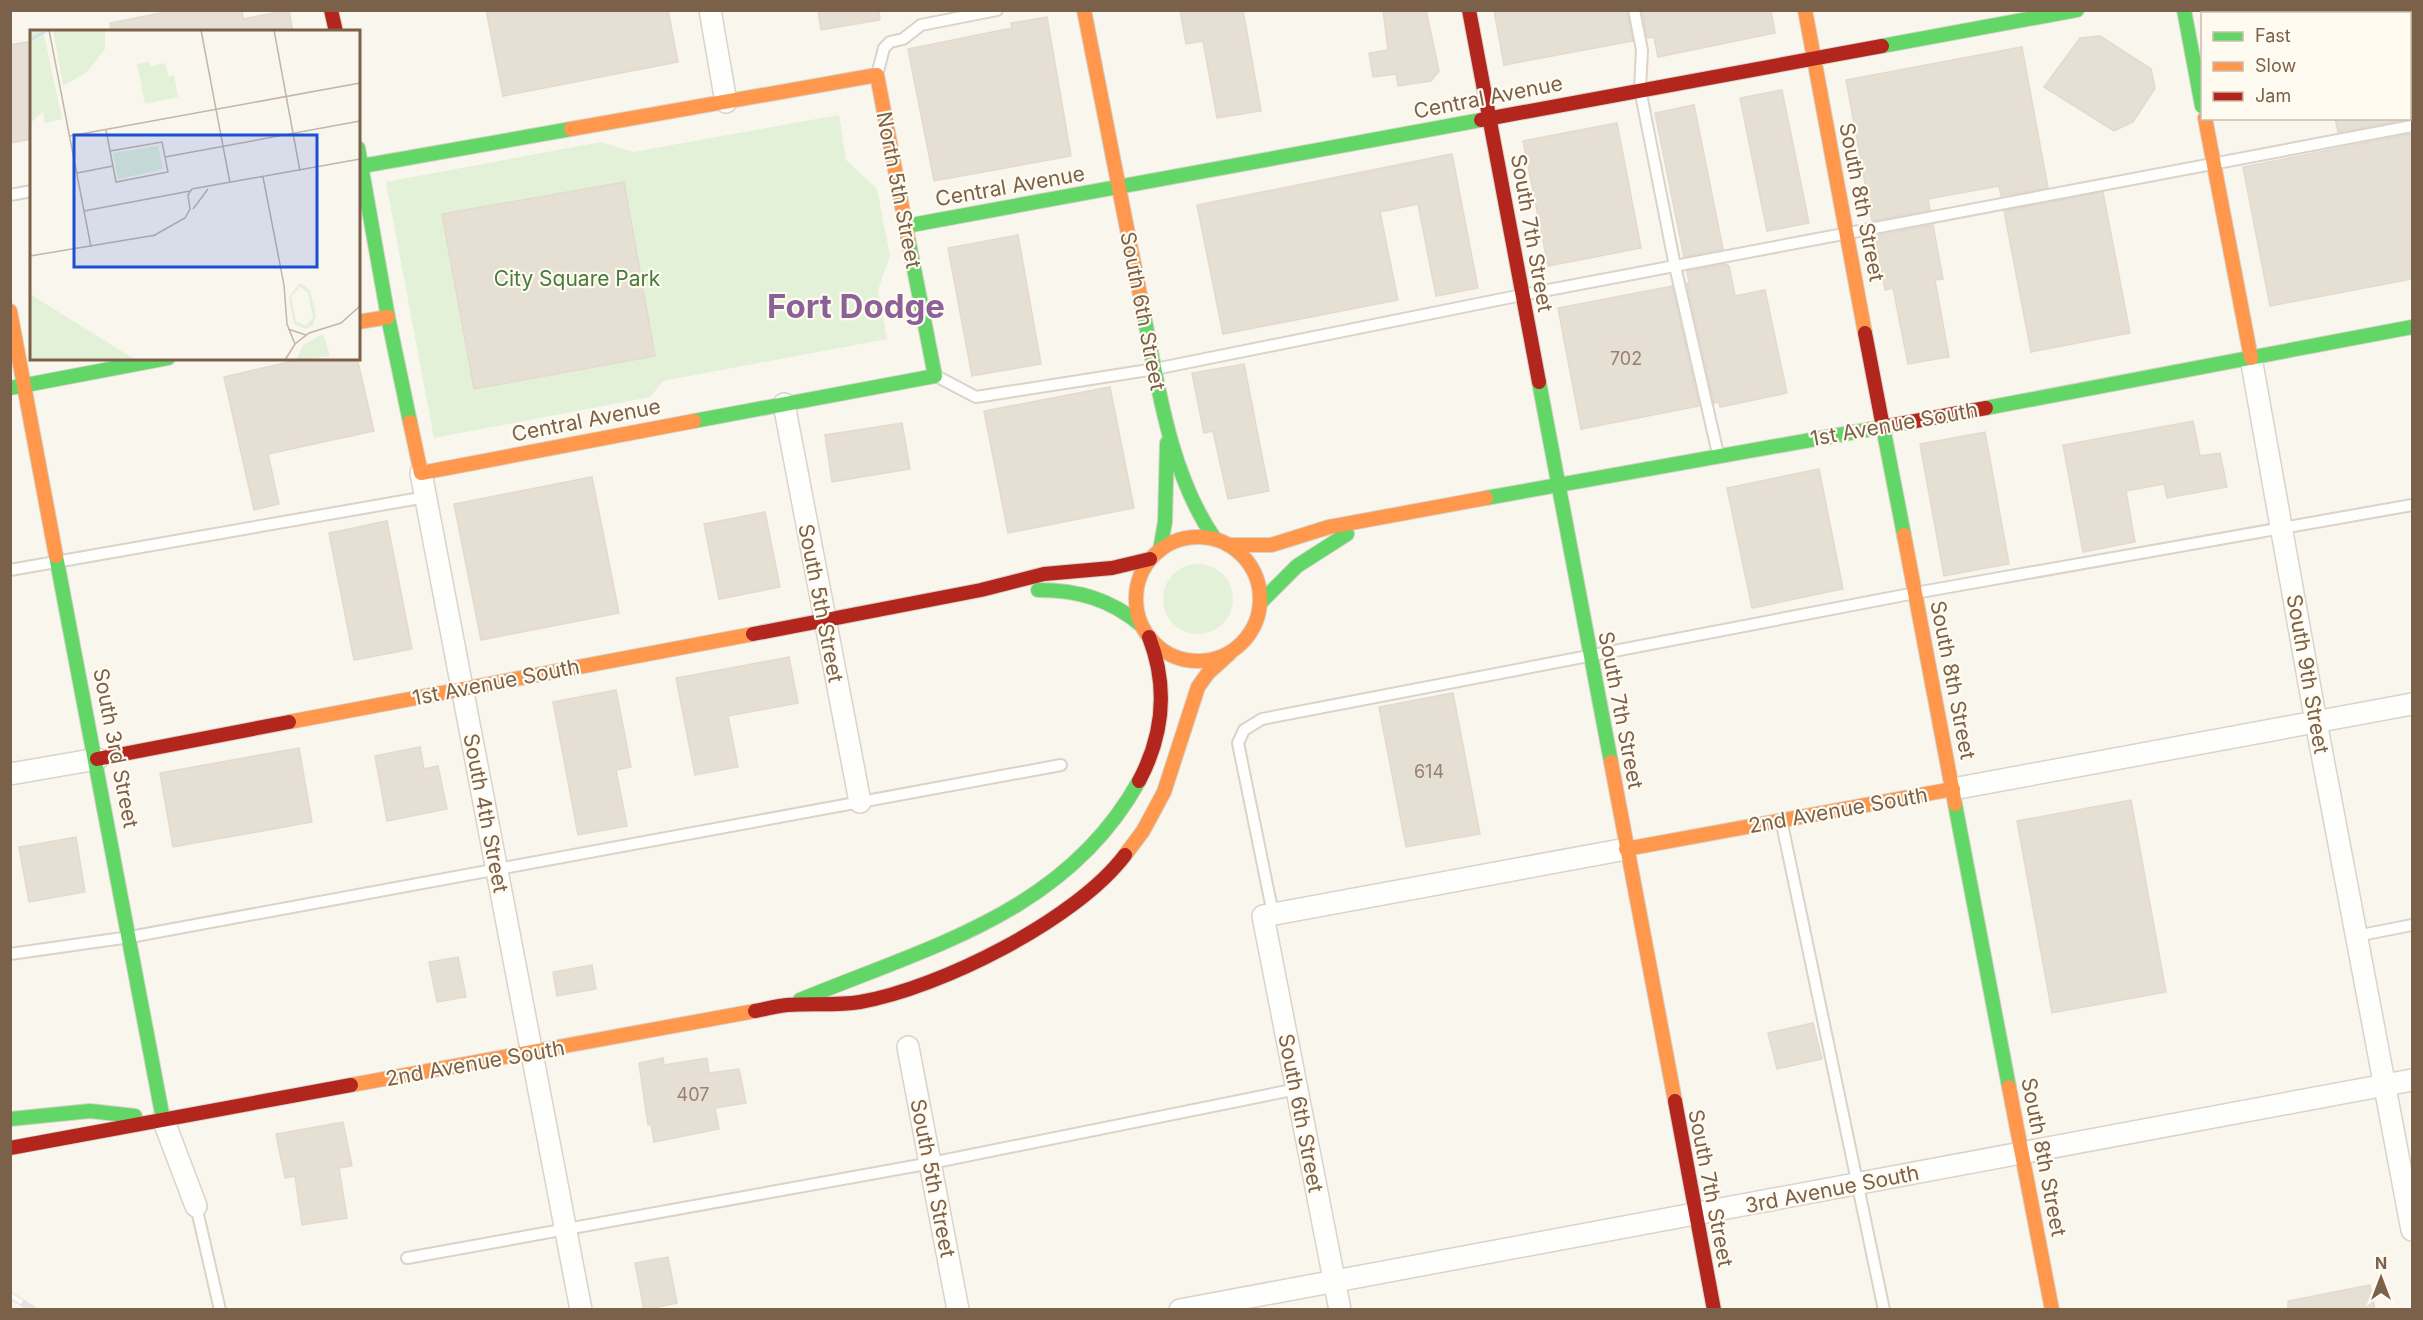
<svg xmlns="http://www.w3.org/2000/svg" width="2423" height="1320" font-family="Inter,sans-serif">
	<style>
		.green { fill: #e2f1d7 }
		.building { fill: #e6dfd4; stroke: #e3dacf; stroke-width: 1.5 }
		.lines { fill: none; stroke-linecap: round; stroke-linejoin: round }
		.lane-casing { stroke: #d9d3cb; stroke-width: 14 }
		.street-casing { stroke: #d9d3cb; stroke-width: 24 }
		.fast-casing { stroke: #d8d2c8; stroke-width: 16 }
		.slow-casing { stroke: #d8d2c8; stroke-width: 16 }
		.jam-casing { stroke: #d8d2c8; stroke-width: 16 }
		.lane { stroke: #fefefc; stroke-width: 10 }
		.street { stroke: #fefefc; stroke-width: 21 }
		.fast { stroke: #63d668; stroke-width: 14 }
		.slow { stroke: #ff974d; stroke-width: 14 }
		.jam { stroke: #b3261e; stroke-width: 14 }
		.rail-casing { stroke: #e6e3e6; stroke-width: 7 }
		.rail { stroke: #fffbf0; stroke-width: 4.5; stroke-dasharray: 14; stroke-linecap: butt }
		.labels { text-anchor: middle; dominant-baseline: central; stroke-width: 4.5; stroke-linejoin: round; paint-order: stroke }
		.number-label { font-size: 18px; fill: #98826e }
		.street-label { font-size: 21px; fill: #7b6149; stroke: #fffbf0 }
		.park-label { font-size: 21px; fill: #487b3d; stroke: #fffbf0 }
		.town-label { font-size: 33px; font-weight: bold; fill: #8c6197; stroke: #fffbf0 }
		.inset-river { fill: none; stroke: #cee4eb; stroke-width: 3 }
		.inset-road { fill: none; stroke: #c3b6a6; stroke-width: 1.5 }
		.view { fill: #1d4ed8; fill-opacity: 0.15; stroke: #1d4ed8; stroke-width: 3 }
		.inset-edge { fill: none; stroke: #7b6149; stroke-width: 3 }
	</style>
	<rect width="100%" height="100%" fill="#f9f6ed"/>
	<!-- green -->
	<g class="green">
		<polygon points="839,115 846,160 877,189 890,256 878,290 887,339 663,381 650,397 434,438 386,182 601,142 633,152"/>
		<circle cx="1198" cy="599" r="35"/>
	</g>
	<!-- building -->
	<g class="building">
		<polygon points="175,10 242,10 243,19 289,10 293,32 111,32 110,23"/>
		<polygon points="486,10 668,10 678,62 503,96"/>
		<polygon points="818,10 879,10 880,20 821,30"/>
		<polygon points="1180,10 1243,10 1261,111 1217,118 1203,41 1186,44"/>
		<polygon points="1383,10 1426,10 1439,71 1431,81 1398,86 1396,74 1373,77 1369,53 1388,50"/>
		<polygon points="1494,10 1627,10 1633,41 1504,65"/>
		<polygon points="1642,10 1771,10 1775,33 1658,57 1654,37 1647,38"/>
		<polygon points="1047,17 1071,156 934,181 908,49 1012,28 1011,23"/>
		<polygon points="2100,36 2151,69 2155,88 2133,122 2114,131 2044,87 2080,38"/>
		<polygon points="32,41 32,139 10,143 10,45"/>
		<polygon points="2022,47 2048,188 2001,196 1999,186 1928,199 1930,210 1872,221 1846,80"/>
		<polygon points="1782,90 1809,223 1767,231 1740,98"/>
		<polygon points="1694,105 1723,249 1684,257 1655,113"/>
		<polygon points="2335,118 2412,118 2412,119 2338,132"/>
		<polygon points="1617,123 1641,248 1548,266 1523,141"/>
		<polygon points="2412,134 2412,279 2270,306 2243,167"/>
		<polygon points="1452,154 1478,288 1436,296 1418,204 1380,212 1398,300 1223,334 1197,205"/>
		<polygon points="624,182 655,356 474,389 442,214"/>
		<polygon points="2103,192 2130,333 2031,352 2004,211"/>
		<polygon points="1933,225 1943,279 1935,280 1949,357 1908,364 1893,288 1885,290 1875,236"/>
		<polygon points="1018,235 1041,364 972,376 948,248"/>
		<polygon points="1726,264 1729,266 1735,296 1765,290 1787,393 1720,407 1719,402 1714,403 1687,283 1689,283 1687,271"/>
		<polygon points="1672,286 1699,406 1581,429 1558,308"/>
		<polygon points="306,358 357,358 374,431 268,454 279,504 254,510 224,377"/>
		<polygon points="1244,364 1269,491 1228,499 1213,431 1204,433 1192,373"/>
		<polygon points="1110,387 1134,508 1008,533 984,411"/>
		<polygon points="2193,421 2200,456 2220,453 2227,487 2167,498 2164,484 2126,491 2135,542 2083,552 2063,445"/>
		<polygon points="902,423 910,469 832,482 825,435"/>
		<polygon points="1985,432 2009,564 1944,576 1920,444"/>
		<polygon points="1819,469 1843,589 1752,608 1727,488"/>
		<polygon points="592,477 619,613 481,640 454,504"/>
		<polygon points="765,512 780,587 719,599 704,524"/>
		<polygon points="387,521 412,649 354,660 329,533"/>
		<polygon points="789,657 798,703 728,716 738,767 695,775 676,678"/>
		<polygon points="616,690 631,767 616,770 627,826 578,835 553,702"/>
		<polygon points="1453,693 1480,834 1406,847 1379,707"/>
		<polygon points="420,747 424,769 438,766 447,809 387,821 375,756"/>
		<polygon points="299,748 312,822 173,847 160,773"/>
		<polygon points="2131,800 2166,992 2052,1013 2017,821"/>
		<polygon points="76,837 85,892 29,902 19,847"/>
		<polygon points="458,957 466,997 437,1002 429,962"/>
		<polygon points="592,965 596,989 557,996 553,972"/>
		<polygon points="1813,1023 1822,1059 1777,1069 1768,1033"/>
		<polygon points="663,1058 664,1065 707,1058 709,1073 739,1069 746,1103 715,1108 719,1129 654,1142 651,1124 648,1125 639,1063"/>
		<polygon points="343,1122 352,1166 339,1168 347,1218 302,1225 295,1176 285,1178 276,1134"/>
		<polygon points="668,1257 677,1303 644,1310 635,1263"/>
		<polygon points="2370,1285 2375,1310 2288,1310 2288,1301"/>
	</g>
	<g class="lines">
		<!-- lane casing -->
		<g class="lane-casing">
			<g id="lane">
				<polyline points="1634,10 1642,50 1640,89 1675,266 1718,454"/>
				<polyline points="877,75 884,48 890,42 903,39 921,25 997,10"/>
				<polyline points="10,195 32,191"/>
				<polyline points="938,377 976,397 1155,369 1522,295 2412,126"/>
				<polyline points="10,570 426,497"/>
				<polyline points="1782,824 1884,1310"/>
				<polyline points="1273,914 1238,743 1244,730 1262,719 1915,593 2412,505"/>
				<polyline points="2356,936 2412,925"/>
				<polyline points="10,954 130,937 1061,765"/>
				<polyline points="196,1206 220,1310"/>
				<polyline points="407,1258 931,1163 1297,1089"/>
			</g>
		</g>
		<!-- street casing -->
		<g class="street-casing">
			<g id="street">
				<polyline points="710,10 726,102"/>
				<polyline points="2251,358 2316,722 2412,1230"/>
				<polyline points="784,404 860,802"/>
				<polyline points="421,473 581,1310"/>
				<polyline points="10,774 97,759"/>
				<polyline points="1953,789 2412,704"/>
				<polyline points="908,1047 958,1310"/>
				<polyline points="163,1119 196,1206"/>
				<polyline points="1180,1310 2412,1080"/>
				<polyline points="1340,1310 1263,916 1626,849"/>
			</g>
		</g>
		<!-- fast casing -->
		<g class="fast-casing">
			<g id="fast">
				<polyline points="2184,10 2202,106"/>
				<polyline points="1882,46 2077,10"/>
				<polyline points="358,148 388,317 410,422"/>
				<polyline points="362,166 571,129"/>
				<polyline points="906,226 1481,120"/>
				<path d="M1143,310C1158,386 1170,475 1215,539"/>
				<polyline points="1539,382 1611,762"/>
				<polyline points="10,388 168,358"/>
				<polyline points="1986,408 2412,327"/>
				<polyline points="694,421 935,376 908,238"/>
				<polyline points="1486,498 1883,427 1904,535"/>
				<polyline points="1160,550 1165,522 1167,443"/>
				<polyline points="56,556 163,1119"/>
				<path d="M1038,590C1078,590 1110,599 1141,625"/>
				<polyline points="1261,602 1297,566 1347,534"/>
				<polyline points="1955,804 2009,1087"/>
				<path d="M800,1000C930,946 1066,913 1139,781"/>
				<polyline points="10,1119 90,1111 135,1116"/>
			</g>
		</g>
		<!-- slow casing -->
		<g class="slow-casing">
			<g id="slow">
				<polyline points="1084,10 1143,310"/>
				<polyline points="1805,10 1865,333"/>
				<polyline points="2205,118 2251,358"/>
				<polyline points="571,129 877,75 908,238"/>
				<polyline points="10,311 56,556"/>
				<polyline points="358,322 388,317"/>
				<polyline points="410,422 421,473 694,421"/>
				<polyline points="1904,535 1955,804"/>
				<circle cx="1198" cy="599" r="62"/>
				<polyline points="1229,545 1271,545 1329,527 1486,498"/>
				<polyline points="289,722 753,634"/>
				<polyline points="1611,762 1675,1101"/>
				<polyline points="1626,849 1953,789"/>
				<polyline points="1125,855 1143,831 1164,792 1198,687 1208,673 1229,654"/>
				<polyline points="351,1085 755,1011"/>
				<polyline points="2009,1087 2052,1310"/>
			</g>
		</g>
		<!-- jam casing -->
		<g class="jam-casing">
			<g id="jam">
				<polyline points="331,10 336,32"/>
				<polyline points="1469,10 1539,382"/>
				<polyline points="1481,120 1882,46"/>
				<polyline points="1865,333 1883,427 1986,408"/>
				<polyline points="753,634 981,590 1044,574 1112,568 1150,559"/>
				<polyline points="97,759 289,722"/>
				<path d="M1139,781C1164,734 1168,686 1149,637"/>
				<path d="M755,1011C766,1009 776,1006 787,1005C811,1003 836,1006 860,1002C940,988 1076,920 1125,855"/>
				<polyline points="1675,1101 1714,1310"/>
				<polyline points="10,1148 351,1085"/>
			</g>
		</g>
		<!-- lane -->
		<use href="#lane" class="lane"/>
		<!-- street -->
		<use href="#street" class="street"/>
		<!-- fast -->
		<use href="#fast" class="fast"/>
		<!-- slow -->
		<use href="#slow" class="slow"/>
		<!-- jam -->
		<use href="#jam" class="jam"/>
		<!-- rail casing -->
		<g class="rail-casing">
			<polyline id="rail" points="10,1295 34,1310"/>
		</g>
		<!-- rail -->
		<use href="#rail" class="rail"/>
	</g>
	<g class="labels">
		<!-- number labels -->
		<g class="number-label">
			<text x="1626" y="358">702</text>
			<text x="1429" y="771">614</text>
			<text x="693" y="1094">407</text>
		</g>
		<!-- street labels -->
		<g class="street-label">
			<text transform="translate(1488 97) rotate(-11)">Central Avenue</text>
			<text transform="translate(1010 186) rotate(-10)">Central Avenue</text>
			<text transform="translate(899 190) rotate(79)">North 5th Street</text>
			<text transform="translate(1862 202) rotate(79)">South 8th Street</text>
			<text transform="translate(1532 233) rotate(80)">South 7th Street</text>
			<text transform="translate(1143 311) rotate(79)">South 6th Street</text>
			<text transform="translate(586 420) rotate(-11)">Central Avenue</text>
			<text transform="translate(1894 424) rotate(-10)">1st Avenue South</text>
			<text transform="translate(821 603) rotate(79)">South 5th Street</text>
			<text transform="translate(2308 674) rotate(80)">South 9th Street</text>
			<text transform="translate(1953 680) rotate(79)">South 8th Street</text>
			<text transform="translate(496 682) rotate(-11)">1st Avenue South</text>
			<text transform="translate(1621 710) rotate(79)">South 7th Street</text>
			<text transform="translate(116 748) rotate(79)">South 3rd Street</text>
			<text transform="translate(1838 810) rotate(-10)">2nd Avenue South</text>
			<text transform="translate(486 813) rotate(79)">South 4th Street</text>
			<text transform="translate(475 1063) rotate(-10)">2nd Avenue South</text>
			<text transform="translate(1301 1113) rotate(79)">South 6th Street</text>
			<text transform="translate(2044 1157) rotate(79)">South 8th Street</text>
			<text transform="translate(933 1178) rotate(79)">South 5th Street</text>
			<text transform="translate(1711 1188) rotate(79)">South 7th Street</text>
			<text transform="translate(1832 1189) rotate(-11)">3rd Avenue South</text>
		</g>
		<!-- park labels -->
		<g class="park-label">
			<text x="577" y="278">City Square Park</text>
		</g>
		<!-- town labels -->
		<g class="town-label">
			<text x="856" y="306">Fort Dodge</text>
		</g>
	</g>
	<!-- overview -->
	<g transform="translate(30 30)">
		<rect width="330" height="330" fill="#f9f6ed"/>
		<path d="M0,0H13L32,89L15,93L13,81L0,94ZM23,0H75V19L57,42L33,56ZM119,32L121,36L135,33L138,46L144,45L148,67L115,74L107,34ZM128,116L133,139L88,149L83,123ZM270,253L280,260L286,286L283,295L276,299L264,294L259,267ZM270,257L278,263L283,287L276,296L266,291L261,267ZM0,260L3,266L106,330H0ZM293,304L300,326L266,330L273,315Z" fill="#e2f1d7" fill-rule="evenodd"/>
		<path class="inset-river" d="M0,10L16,1"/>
		<path class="inset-road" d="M19,0L61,217M171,0L200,153M244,0L270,141M76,100L86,152L138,142L132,112L80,121M40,106L330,53M135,127L330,91M47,143L83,136M233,147L254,255L257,294L265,314M163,179L178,159M54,181L160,161M123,206L155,188L160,179L158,165L162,159L330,129M0,226L126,205M258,299L276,305M255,330L265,314L279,303L311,293L330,276"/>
		<path class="view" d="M44,105H287V237H44Z"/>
		<rect width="330" height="330" class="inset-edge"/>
	</g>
	<!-- border -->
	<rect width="2423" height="1320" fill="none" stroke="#7b6149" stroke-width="24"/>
	<!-- legend -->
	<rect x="2201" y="12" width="210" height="108" fill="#fffbf0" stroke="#cabdad" stroke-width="1.5"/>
	<rect x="2213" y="32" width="30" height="9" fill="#63d668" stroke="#cabdad" stroke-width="1.5"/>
	<text x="2255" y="42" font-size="18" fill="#7b6149">Fast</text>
	<rect x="2213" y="62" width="30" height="9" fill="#ff974d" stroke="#cabdad" stroke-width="1.5"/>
	<text x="2255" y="72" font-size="18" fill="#7b6149">Slow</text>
	<rect x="2213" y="92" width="30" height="9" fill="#b3261e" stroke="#cabdad" stroke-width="1.5"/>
	<text x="2255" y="102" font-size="18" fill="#7b6149">Jam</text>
	<!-- north arrow -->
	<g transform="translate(2381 1278)" stroke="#fffbf0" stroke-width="4.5" paint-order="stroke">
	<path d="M0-4.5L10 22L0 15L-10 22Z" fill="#7b6149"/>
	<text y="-9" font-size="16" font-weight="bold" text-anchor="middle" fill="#7b6149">N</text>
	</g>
</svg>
